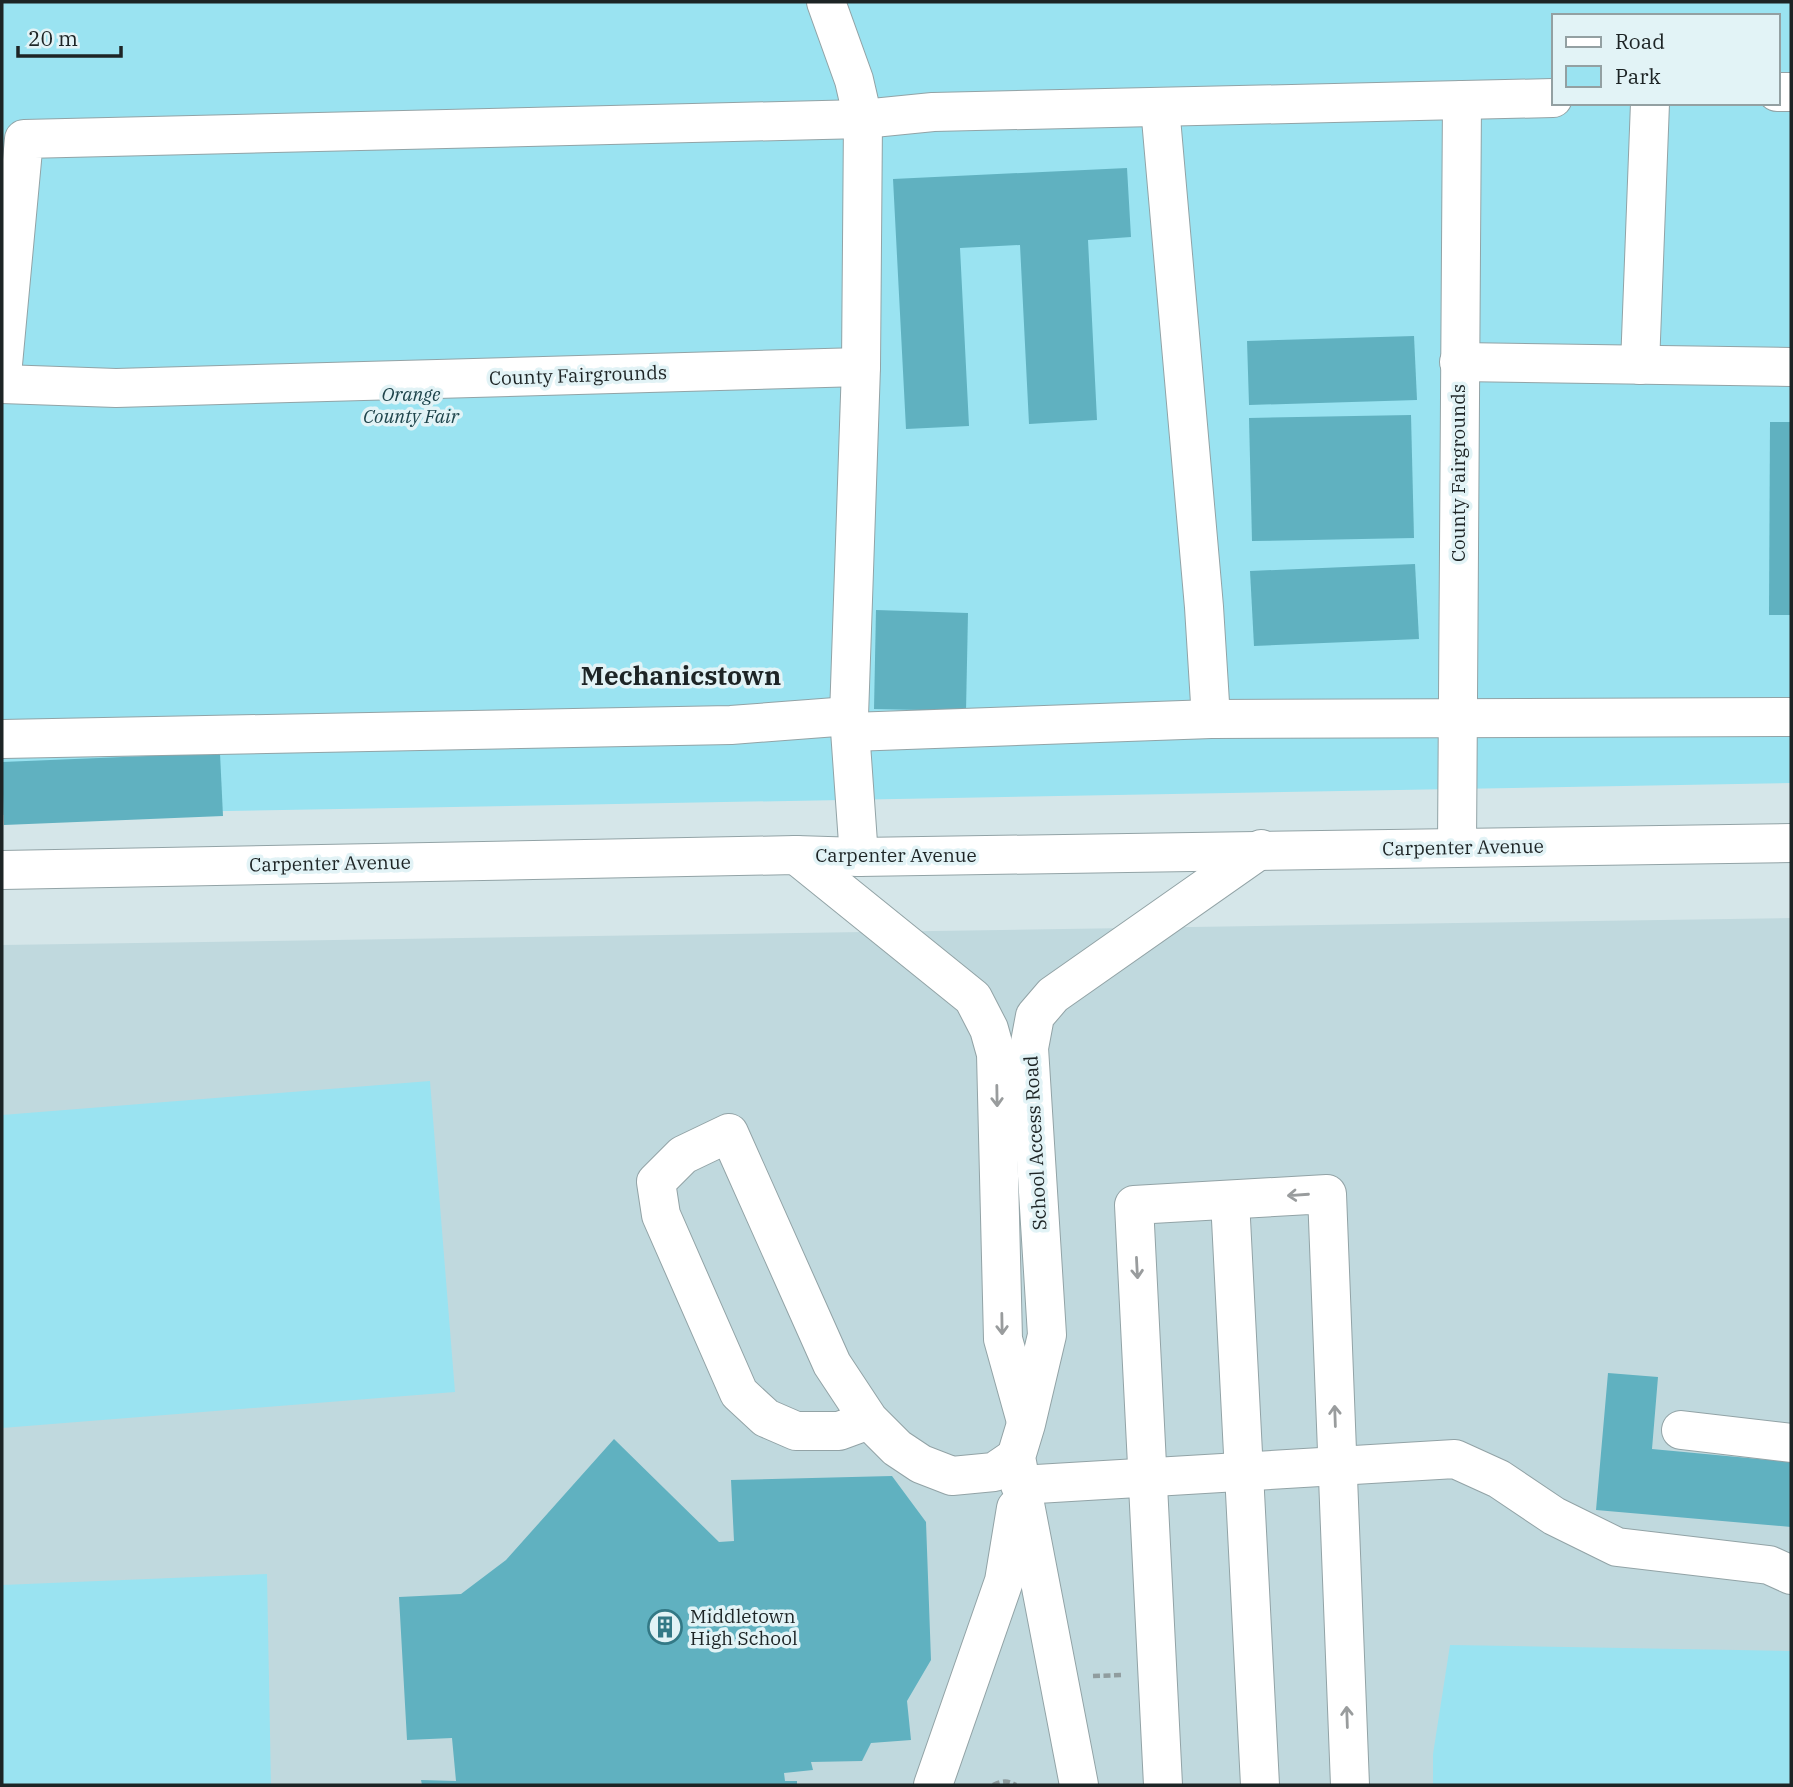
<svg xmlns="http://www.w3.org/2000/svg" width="1793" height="1787" font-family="'IBM Plex Serif',serif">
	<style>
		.built { fill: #c0d9de }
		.green { fill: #9ae3f1; fill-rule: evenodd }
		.building { fill: #60b1c0 }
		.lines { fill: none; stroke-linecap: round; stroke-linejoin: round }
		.minor-casing { stroke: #92a3a6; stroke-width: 40 }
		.path { stroke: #909d9f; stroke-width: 4.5; stroke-dasharray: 7 3.5; stroke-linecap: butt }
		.minor { stroke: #fff; stroke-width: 38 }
		.oneway { stroke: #999c9d }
		.labels { text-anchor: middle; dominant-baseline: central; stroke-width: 7; stroke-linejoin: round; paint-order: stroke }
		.street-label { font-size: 19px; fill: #1d2425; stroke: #e2f3f6 }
		.park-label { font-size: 19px; font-style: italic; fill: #1e444b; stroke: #e2f3f6 }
		.poi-label { font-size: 19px; fill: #1d2425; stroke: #e2f3f6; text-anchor: start }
		.district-label { font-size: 26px; font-weight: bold; fill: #1d2425; stroke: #e2f3f6 }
	</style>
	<rect width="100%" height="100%" fill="#d5e6e9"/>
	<!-- built -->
	<polygon class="built" points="1791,918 1791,1785 2,1785 2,945"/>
	<!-- green -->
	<g class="green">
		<path d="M2,2H1791V783L2,815ZM1553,16H1777V103H1553Z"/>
		<polygon points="430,1081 455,1392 2,1428 2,1115"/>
		<polygon points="267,1574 271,1785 2,1785 2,1585"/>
		<polygon points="1450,1645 1791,1651 1791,1785 1433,1785 1433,1754"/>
	</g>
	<!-- building -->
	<g class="building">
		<polygon points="1127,168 1131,237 1088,240 1097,420 1029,424 1020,245 960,248 969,426 906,429 893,179"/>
		<polygon points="1414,336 1417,400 1249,405 1247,341"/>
		<polygon points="1411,415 1414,538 1252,541 1249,418"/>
		<polygon points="1770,422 1791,422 1791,615 1769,615"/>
		<polygon points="1415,564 1419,639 1254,646 1250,571"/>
		<polygon points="876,610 968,613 966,711 874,709"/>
		<polygon points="220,753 223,816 4,825 2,762"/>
		<polygon points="1608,1373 1658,1377 1652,1449 1791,1462 1791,1527 1596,1510"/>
		<polygon points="614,1439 719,1542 734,1541 731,1480 892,1476 926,1522 931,1660 907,1701 911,1740 871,1743 862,1761 811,1762 813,1770 784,1773 785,1781 797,1781 797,1785 422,1785 421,1780 456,1781 452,1738 407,1740 399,1597 461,1594 506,1560"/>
	</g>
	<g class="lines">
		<!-- minor casing -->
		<g class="minor-casing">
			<g id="minor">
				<polyline points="826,2 854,80 863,119 861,367 849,716 859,857"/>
				<polyline points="1777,92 1791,92"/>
				<polyline points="1160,107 1204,607 1211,719"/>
				<polyline points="1459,362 1791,367"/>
				<polyline points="1640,365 1650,103"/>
				<polyline points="2,375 24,139 863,119 933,112 1553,98"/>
				<polyline points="2,384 116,388 861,367"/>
				<polyline points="851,732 1211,719 1791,717"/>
				<polyline points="2,739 731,725 849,716"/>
				<polyline points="1457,847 1462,100"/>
				<polyline points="796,855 973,998 989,1029 996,1054 1003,1339 1025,1418"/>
				<polyline points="2,870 796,855 859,857 1791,843"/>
				<polyline points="1230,1200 1260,1785"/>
				<polyline points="869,1420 839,1431 796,1431 766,1418 739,1393 661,1215 656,1182 683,1155 729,1133 832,1364 869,1420 897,1448 921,1464 952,1476 994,1472 1016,1457"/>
				<polyline points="1681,1430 1791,1443"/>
				<polyline points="1020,1485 1455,1459 1499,1479 1554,1516 1617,1547 1769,1565 1791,1575"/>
				<polyline points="933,1785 1004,1581 1016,1508"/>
				<polyline points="1079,1785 1016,1457 1026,1424 1047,1335 1029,1048 1035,1016 1053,995 1261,849"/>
				<polyline points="1163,1785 1134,1205 1327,1194 1350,1785"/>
			</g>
		</g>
		<!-- path -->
		<g class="path">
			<polyline points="1093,1676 1123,1675"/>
			<path d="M993,1785C1002,1781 1007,1780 1016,1785"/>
		</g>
		<!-- minor -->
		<use href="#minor" class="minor"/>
	</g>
	<!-- one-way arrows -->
	<defs><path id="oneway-shaft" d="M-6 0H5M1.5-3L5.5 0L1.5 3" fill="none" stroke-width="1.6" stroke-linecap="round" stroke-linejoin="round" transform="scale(1.75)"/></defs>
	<g class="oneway">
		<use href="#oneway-shaft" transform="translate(997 1096) rotate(89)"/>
		<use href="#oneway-shaft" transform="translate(1298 1195) rotate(176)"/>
		<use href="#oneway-shaft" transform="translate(1137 1268) rotate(87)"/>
		<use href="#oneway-shaft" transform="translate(1002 1324) rotate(89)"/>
		<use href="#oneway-shaft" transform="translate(1335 1416) rotate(-92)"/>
		<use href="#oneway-shaft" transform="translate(1347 1717) rotate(-92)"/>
	</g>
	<!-- icons -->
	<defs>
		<g id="building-ring" transform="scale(1.75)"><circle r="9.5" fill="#e2f3f6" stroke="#337986" stroke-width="1.5"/><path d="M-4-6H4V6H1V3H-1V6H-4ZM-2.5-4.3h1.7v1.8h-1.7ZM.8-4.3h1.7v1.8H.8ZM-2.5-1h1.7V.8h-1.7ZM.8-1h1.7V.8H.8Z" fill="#337986"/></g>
	</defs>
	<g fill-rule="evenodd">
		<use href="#building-ring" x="665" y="1627"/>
	</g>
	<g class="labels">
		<!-- street labels -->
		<g class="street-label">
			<text transform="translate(578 375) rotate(-2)">County Fairgrounds</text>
			<text transform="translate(1458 473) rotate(-90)">County Fairgrounds</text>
			<text transform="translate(1463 847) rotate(-1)">Carpenter Avenue</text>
			<text x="896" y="855">Carpenter Avenue</text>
			<text transform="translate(330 863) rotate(-1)">Carpenter Avenue</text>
			<text transform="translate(1035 1143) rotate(-93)">School Access Road</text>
		</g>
		<!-- park labels -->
		<g class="park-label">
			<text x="411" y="394">Orange<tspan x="411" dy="22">County Fair</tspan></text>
		</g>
		<!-- poi labels -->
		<g class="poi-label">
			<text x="690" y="1616">Middletown<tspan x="690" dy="22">High School</tspan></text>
		</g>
		<!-- district labels -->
		<g class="district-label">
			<text x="681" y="675">Mechanicstown</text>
		</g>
	</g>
	<!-- border -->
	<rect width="1793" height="1787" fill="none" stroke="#1d2425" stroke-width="7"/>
	<!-- legend -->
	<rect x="1552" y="14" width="228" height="91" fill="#e2f3f6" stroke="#93a0a2" stroke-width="2"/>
	<rect x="1566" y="37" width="35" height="10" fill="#ffffff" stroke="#93a0a2" stroke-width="2"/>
	<text x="1615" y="49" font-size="21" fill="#1d2425">Road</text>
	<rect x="1566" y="66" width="35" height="21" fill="#9ae3f1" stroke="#93a0a2" stroke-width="2"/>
	<text x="1615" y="84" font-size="21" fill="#1d2425">Park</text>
	<!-- scale -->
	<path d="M18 46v10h103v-10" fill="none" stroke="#1d2425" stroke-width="3.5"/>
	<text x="28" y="46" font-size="21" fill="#1d2425" stroke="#e2f3f6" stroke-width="5" paint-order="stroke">20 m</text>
</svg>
